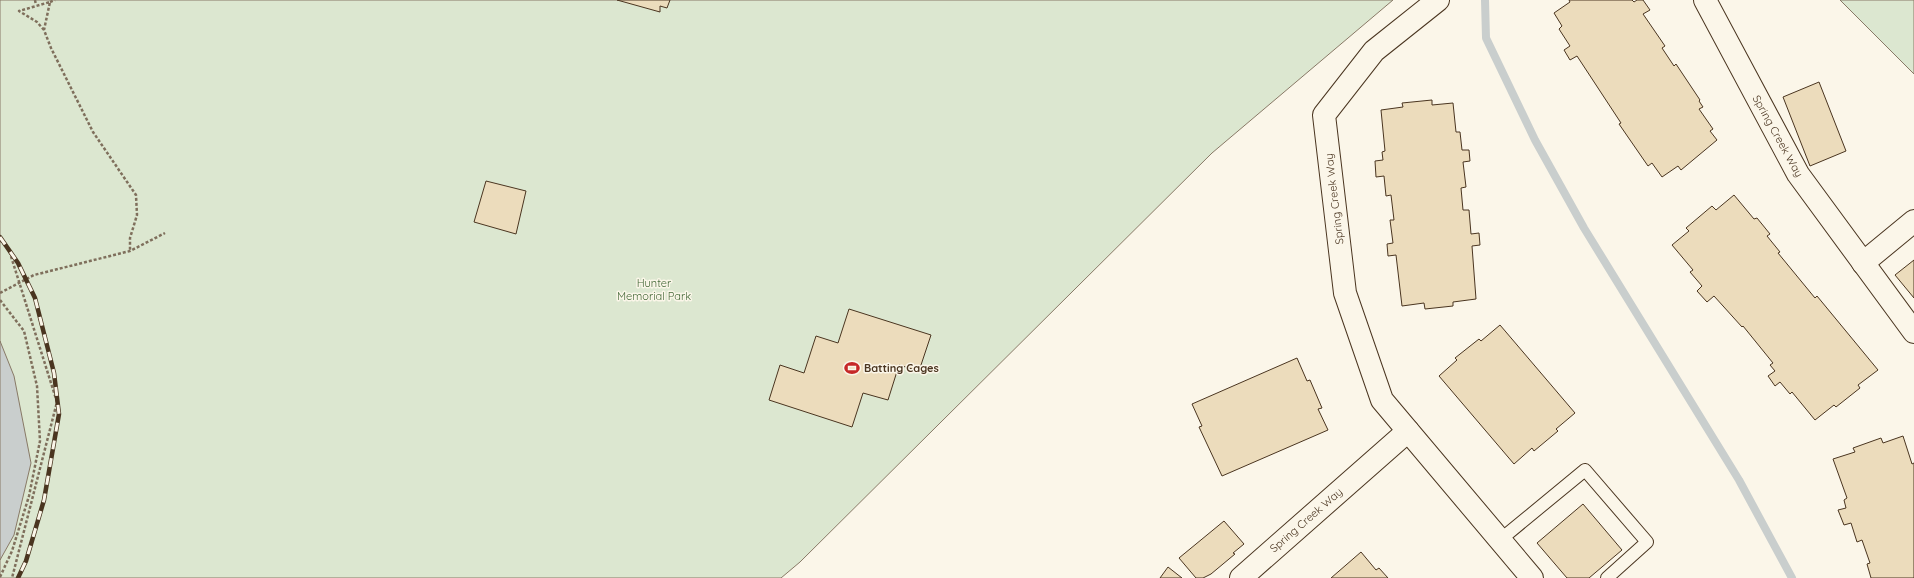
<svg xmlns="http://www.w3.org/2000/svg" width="1914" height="578" font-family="Quicksand,sans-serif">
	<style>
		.green { fill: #dce7d0; stroke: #887966 }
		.water { fill: #c9cecd; stroke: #887966 }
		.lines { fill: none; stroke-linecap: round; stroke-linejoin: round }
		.stream { stroke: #c9cecd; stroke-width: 8 }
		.building { fill: #ecdcbc; stroke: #4a3520 }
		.lane-casing { stroke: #4a3520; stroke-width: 14 }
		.street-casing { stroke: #4a3520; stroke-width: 24 }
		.path { stroke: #7f6f5c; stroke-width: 2.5; stroke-dasharray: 3 2; stroke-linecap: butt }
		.lane { stroke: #fbf6e9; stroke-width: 12 }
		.street { stroke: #fbf6e9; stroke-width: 22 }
		.rail-casing { stroke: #4a3520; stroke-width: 4.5 }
		.rail { stroke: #fbf6e9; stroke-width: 3; stroke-dasharray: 9; stroke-linecap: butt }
		.labels { text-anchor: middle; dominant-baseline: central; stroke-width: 3; stroke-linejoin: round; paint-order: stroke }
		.street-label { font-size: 11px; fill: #4a3520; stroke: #fbf6e9 }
		.park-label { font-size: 11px; fill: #436837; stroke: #fbf6e9 }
		.poi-label { font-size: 11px; font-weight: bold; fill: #4a3520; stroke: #fbf6e9; text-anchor: start }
	</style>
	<rect width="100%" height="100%" fill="#fbf6e9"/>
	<!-- green -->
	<g class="green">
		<polygon points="0,0 1393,0 1212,153 800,562 781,578 0,578"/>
		<polygon points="1840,0 1914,0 1914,74"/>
	</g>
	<!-- water -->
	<polygon class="water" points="0,341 14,376 31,463 14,535 0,560"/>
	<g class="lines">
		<!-- stream -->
		<polyline class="stream" points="1485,0 1486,38 1535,140 1584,228 1739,480 1792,578"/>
	</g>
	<!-- building -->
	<g class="building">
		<polygon points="617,0 670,0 667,8 660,6 660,12"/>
		<polygon points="1569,0 1632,0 1634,2 1637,0 1643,0 1650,10 1643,14 1665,46 1662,48 1674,66 1676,64 1700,100 1699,101 1703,107 1699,109 1713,129 1710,131 1717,140 1681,170 1678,166 1662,177 1652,163 1648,166 1619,124 1621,123 1577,56 1570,60 1564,50 1570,46 1559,29 1562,26 1554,13 1570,2"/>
		<polygon points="1819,82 1846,151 1810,166 1783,97"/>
		<polygon points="1432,100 1432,105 1453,103 1456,132 1460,132 1462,150 1469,150 1470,161 1463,162 1466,187 1461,188 1463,210 1469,210 1471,234 1479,233 1480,245 1472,246 1476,299 1453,302 1453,306 1425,309 1424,303 1402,306 1396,255 1388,256 1387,244 1393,243 1390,220 1394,220 1391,195 1386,196 1384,176 1376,177 1375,161 1383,160 1382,152 1385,151 1381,110 1403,107 1402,103"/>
		<polygon points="486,181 526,191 516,234 474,222"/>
		<polygon points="1734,195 1754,219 1757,218 1770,234 1767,236 1780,252 1778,253 1815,298 1817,296 1878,370 1858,385 1860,388 1836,407 1834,405 1815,420 1792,392 1790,394 1780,382 1775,386 1768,376 1775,371 1770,365 1773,363 1743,326 1742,327 1714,296 1707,302 1697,291 1702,286 1690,272 1693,270 1672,245 1689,231 1686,228 1712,206 1716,210"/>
		<polygon points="1914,260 1914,298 1895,275"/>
		<polygon points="849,309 931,335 919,371 899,365 888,400 863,393 852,427 769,400 780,365 804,373 816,336 838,343"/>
		<polygon points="1500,325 1575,413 1556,429 1558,431 1534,451 1532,448 1514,464 1439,376 1457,360 1455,358 1479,339 1481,341"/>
		<polygon points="1297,358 1307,381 1310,380 1322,408 1318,409 1328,430 1222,476 1199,427 1202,426 1192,404"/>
		<polygon points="1903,436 1912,464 1914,463 1914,578 1871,578 1867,564 1870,563 1862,540 1857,542 1851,523 1844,525 1838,510 1846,508 1844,500 1847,498 1833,459 1855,452 1853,448 1881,438 1883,443"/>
		<polygon points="1583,504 1622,550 1589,578 1567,578 1537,543"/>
		<polygon points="1224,521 1244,544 1233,553 1235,554 1211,574 1203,578 1196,578 1179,558"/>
		<polygon points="1361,552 1376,570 1379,568 1388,578 1331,578"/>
		<polygon points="1168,567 1182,578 1160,578"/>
	</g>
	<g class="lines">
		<!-- lane casing -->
		<g class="lane-casing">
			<polyline id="lane" points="1500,540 1585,470 1647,542 1607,578"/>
		</g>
		<!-- street casing -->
		<g class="street-casing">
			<g id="street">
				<polyline points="1438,0 1374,51 1324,115 1345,293 1382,400 1532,578"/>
				<polyline points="1705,0 1798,174 1914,332"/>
				<polyline points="1863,263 1914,221"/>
				<polyline points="1241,578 1408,431"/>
			</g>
		</g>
		<!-- path -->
		<g class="path">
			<polyline points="35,0 36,5"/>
			<polyline points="50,2 55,0"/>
			<polyline points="44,30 37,22 19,11 50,2 44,30 51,48 93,132 136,195 137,215 130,238 130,251"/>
			<polyline points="0,240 9,250 57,402 12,578"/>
			<polyline points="0,293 34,275 130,251 165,233"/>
			<polyline points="0,300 24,331 37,386 40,441 29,496 12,551 0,577"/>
		</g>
		<!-- lane -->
		<use href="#lane" class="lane"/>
		<!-- street -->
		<use href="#street" class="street"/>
		<!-- rail casing -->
		<g class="rail-casing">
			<polyline id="rail" points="0,237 18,263 35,298 54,373 59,414 44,500 26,561 18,578"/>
		</g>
		<!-- rail -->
		<use href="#rail" class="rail"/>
	</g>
	<!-- icons -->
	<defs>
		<g id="stadium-bare" transform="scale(1.2)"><path d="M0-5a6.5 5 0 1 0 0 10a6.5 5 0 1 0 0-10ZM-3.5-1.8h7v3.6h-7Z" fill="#c62828" stroke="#fbf6e9" stroke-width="2.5" paint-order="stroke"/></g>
	</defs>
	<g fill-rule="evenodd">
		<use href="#stadium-bare" x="852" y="368"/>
	</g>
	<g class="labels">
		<!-- street labels -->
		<g class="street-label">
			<text transform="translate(1778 136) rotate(61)">Spring Creek Way</text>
			<text transform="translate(1334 199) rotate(-97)">Spring Creek Way</text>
			<text transform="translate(1306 520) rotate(-41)">Spring Creek Way</text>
		</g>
		<!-- park labels -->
		<g class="park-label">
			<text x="654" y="283">Hunter<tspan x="654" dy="13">Memorial Park</tspan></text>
		</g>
		<!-- poi labels -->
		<g class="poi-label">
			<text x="864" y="368">Batting Cages</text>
		</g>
	</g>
</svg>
